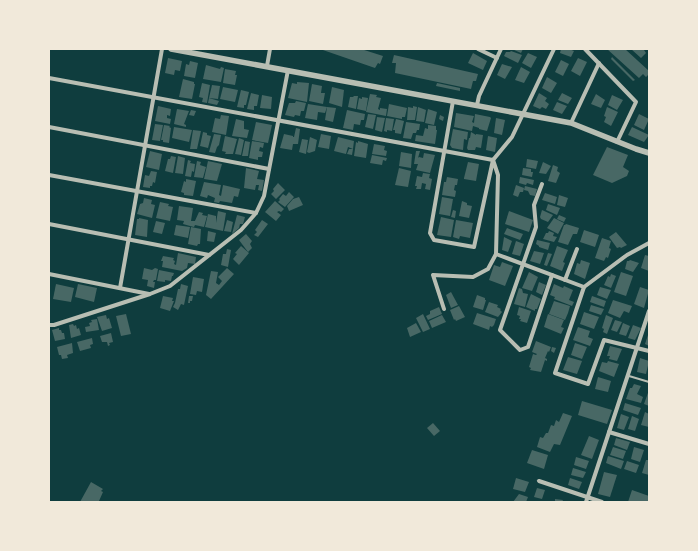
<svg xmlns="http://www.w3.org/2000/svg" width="698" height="551" font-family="'Sofia Sans Condensed',sans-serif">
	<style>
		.building { fill: #486865 }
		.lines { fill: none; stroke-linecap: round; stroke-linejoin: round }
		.service { stroke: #b8beb3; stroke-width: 2 }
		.minor { stroke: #b8beb3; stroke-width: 4 }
		.tertiary { stroke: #b8beb3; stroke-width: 5.5 }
	</style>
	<rect width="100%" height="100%" fill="#0f3d3e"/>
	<!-- building -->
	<g class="building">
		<polygon points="320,49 361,49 383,56 380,64 378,63 375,68"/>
		<polygon points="512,49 523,49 521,53"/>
		<polygon points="561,49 569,49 574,51 571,57 560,53"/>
		<polygon points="607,49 625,49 649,71 649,74 646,77 643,74 639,78"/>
		<polygon points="631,49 645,49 644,50 646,53 641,58"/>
		<polygon points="511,51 522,55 518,63 504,56 506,52 510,52"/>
		<polygon points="473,53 487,61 483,70 468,63"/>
		<polygon points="528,53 537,57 531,68 522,63"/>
		<polygon points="394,55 478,74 476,81 473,81 471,89 395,73 396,63 392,63"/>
		<polygon points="612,57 635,80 633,81 611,59"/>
		<polygon points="168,58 182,61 180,71 175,70 174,75 165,73"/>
		<polygon points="578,58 587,62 580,76 571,71"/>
		<polygon points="561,60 569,64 563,76 555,72"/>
		<polygon points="190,61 198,63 195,78 184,76 186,64 189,65"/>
		<polygon points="502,64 512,67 505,79 497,75"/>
		<polygon points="206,65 220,69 221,67 224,68 221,82 203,79"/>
		<polygon points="521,67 530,72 524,83 515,80"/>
		<polygon points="225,69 236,71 235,75 237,75 235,85 223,83"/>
		<polygon points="547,77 557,83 551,93 542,88"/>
		<polygon points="183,79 194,82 194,84 195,84 192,99 179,97"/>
		<polygon points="297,82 309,83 307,102 288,98 292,83 297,84"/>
		<polygon points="202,83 210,85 207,103 202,102 203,98 199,97"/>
		<polygon points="437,83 460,88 460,91 436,86"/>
		<polygon points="312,84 322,86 321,93 325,93 323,104 309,101"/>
		<polygon points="212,85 220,86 218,99 209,98"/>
		<polygon points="223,87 238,90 235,102 220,99"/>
		<polygon points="332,87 344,90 342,107 329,103"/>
		<polygon points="241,90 249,92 246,105 244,105 244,108 237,107"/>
		<polygon points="251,93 259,95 257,106 254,106 254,110 247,109"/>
		<polygon points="539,93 547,98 545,101 549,104 546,109 542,107 540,109 533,106"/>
		<polygon points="562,93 572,98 568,104 558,100"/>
		<polygon points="370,94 377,95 376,97 381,98 378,109 380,110 380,108 387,109 386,116 366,112"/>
		<polygon points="596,94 605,100 601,108 591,104"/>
		<polygon points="262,95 272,97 271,109 260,108"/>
		<polygon points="612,95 623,100 617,110 608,105"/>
		<polygon points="354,96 358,96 356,109 348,107 350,97 353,97"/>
		<polygon points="362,97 368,98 366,111 357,109 359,98 362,99"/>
		<polygon points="209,98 219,101 217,105 208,103"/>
		<polygon points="296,101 306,103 304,111 301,111 300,116 295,115 294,117 285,115 289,103 295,103"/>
		<polygon points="557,102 567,106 562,114 553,110"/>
		<polygon points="308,104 327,107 325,113 318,112 317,120 305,118"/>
		<polygon points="389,104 407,108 405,117 402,117 402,119 387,116"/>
		<polygon points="158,106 171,109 170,116 167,115 167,118 171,119 170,124 155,121"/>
		<polygon points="413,106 417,107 415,120 407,120 408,107 413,108"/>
		<polygon points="327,107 336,108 333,122 325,120"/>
		<polygon points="418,107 426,110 424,122 416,121"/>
		<polygon points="607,107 618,112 611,126 604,122 606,117 604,116"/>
		<polygon points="177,109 189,111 184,124 186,125 186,127 174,124"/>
		<polygon points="428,109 437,112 434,125 425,123"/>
		<polygon points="191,110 196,111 194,116 189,115"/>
		<polygon points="347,110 365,114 364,120 361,120 360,125 354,124 353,130 343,128"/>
		<polygon points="456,113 474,116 472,122 474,123 475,114 490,117 491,118 487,131 479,129 479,128 473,126 472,131 454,127"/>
		<polygon points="368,114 376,115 373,129 365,127"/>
		<polygon points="639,114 649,119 644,130 634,125"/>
		<polygon points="221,115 229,116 226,135 212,132 215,118 220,119"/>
		<polygon points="440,115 444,117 443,121 439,119"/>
		<polygon points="377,117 385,118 382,132 375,130"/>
		<polygon points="386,118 394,119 392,131 387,130 387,132 384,131"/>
		<polygon points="496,118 505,120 502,135 494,133"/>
		<polygon points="236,119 244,121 244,129 249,130 247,138 232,136"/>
		<polygon points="396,119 404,121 401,134 395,133 395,130 393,130"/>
		<polygon points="256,122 272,125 268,143 252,140"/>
		<polygon points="406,122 420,124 419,130 417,130 416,133 413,133 411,139 403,138"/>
		<polygon points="155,124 163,125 160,141 152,140"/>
		<polygon points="164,125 170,126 169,127 171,128 169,143 163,142 163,140 161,140"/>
		<polygon points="428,125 436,126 436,130 437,130 435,144 415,141 416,135 423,136 425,128 428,129"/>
		<polygon points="174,127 192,130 189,142 172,138"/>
		<polygon points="632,127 649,135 644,142 628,135"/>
		<polygon points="296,128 300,129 298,144 293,144 292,150 280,148 284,134 293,136 293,137 294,137"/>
		<polygon points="453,129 468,132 467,140 464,139 463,150 452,148 450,145"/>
		<polygon points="193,130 201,131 197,149 190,149"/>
		<polygon points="203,132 207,133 207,135 211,136 208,148 200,146"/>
		<polygon points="471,132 476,135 476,134 483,135 481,148 476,147 475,150 468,150 467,148 469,138 470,138"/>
		<polygon points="214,134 221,135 219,145 217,147 215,153 209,152"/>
		<polygon points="321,134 331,136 329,149 318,147"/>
		<polygon points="225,136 237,139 233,154 225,154 226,152 222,151"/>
		<polygon points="488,136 497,138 495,152 486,150"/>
		<polygon points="310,137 317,140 315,151 309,153 307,152"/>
		<polygon points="338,137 354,141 353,149 348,147 346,154 334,151"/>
		<polygon points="239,138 244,140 241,155 235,154"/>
		<polygon points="302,139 308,140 306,154 299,152"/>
		<polygon points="245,141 250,142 248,156 242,156"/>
		<polygon points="252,141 264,143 263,148 260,147 259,151 263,152 262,157 258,157 258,160 249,158"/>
		<polygon points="358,141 368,144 366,158 354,156 356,142 358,143"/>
		<polygon points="374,144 385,146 384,150 387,151 386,156 372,154"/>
		<polygon points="607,147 628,155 623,167 629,171 627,176 612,183 593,175"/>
		<polygon points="349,149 353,149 352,155 347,154"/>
		<polygon points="150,151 162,154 159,170 146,167"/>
		<polygon points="416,151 420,151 418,158 419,157 423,158 424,153 435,155 430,173 416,170 418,164 414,164"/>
		<polygon points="401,152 412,154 411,168 399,166"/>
		<polygon points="372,155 387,158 386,161 383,160 382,165 370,163"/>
		<polygon points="171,156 176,157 173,173 165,171 168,159 170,159"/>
		<polygon points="178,156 185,158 183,174 175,173"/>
		<polygon points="527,159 538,161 536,169 526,167"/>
		<polygon points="188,160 191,161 190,163 195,164 194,172 192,171 191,177 185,176"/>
		<polygon points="197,161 201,162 200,165 206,167 203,178 194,177"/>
		<polygon points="208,161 222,164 217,181 204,179"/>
		<polygon points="468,162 479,164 476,181 464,179 464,178"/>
		<polygon points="543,162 551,166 546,174 539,173"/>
		<polygon points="553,165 558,167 557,171 560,173 556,183 548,181"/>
		<polygon points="246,168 259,171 257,179 264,180 262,191 258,190 259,185 256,185 255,190 244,188"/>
		<polygon points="399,168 411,171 408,187 395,185"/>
		<polygon points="523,168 531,169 531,172 533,172 532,177 522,175"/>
		<polygon points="151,171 157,172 155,183 153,182 152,186 150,186 150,188 143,187 145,175 149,176"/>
		<polygon points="423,173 430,174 429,178 432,179 430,190 425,189 426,184 422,183 421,189 416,189 417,186 415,186 417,176 422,177"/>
		<polygon points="447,177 458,179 457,185 455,185 454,190 456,191 455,197 442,195 444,182 446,182"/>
		<polygon points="520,177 534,180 533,185 527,183 526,185 519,183"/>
		<polygon points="186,179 196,181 193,196 184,195 184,193 181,192 184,181 186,182"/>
		<polygon points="204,182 221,185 219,195 221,196 223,185 240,189 238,197 234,196 232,203 220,201 219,203 214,202 215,198 208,195 207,198 200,196"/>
		<polygon points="278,183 285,190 276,199 271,194 274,191 273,189"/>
		<polygon points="516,185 524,188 523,192 520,192 518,197 513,195"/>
		<polygon points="525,186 537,189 535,196 530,195 528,191 524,190"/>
		<polygon points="289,192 294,197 285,207 278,202 280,200 279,199 283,194 286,196"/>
		<polygon points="545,193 557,197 555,204 542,200"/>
		<polygon points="559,195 568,198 565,207 557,205"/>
		<polygon points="299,197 303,205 289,211 287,206 293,199"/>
		<polygon points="442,197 453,199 450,216 439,214"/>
		<polygon points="144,198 152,200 151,204 155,205 152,218 137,214 140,204 143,203"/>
		<polygon points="275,201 284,209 281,212 279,211 277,212 281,215 276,221 265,212"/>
		<polygon points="462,201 467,203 467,205 472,206 469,218 459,216"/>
		<polygon points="160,202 169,204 168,206 173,207 170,221 156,218"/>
		<polygon points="548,204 560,208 557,215 546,210"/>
		<polygon points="179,206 193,208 191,221 195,221 194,223 199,212 203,213 202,215 207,216 204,227 195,225 194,227 190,226 183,224 184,221 177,220"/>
		<polygon points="453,210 456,211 455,218 451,217"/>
		<polygon points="542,210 553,215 548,222 541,219 540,217"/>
		<polygon points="218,211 226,213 223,231 205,227 208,214 216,216 216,223"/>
		<polygon points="509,211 533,220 529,232 505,224"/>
		<polygon points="237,215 245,217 243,224 240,224 239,228 232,234"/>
		<polygon points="559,215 566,218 564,222 557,219"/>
		<polygon points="441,217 454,220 451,237 437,235"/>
		<polygon points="139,218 148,220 147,237 135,235 137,219 139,219"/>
		<polygon points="554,218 564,223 558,234 547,228"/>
		<polygon points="227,220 233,222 231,232 224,231"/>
		<polygon points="262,220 268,224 258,237 254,235 257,232 255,230"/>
		<polygon points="456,220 473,223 470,238 460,236 459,239 453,237"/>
		<polygon points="156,221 165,223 162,234 153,232"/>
		<polygon points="566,224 579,228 577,234 573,234 568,245 558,242 564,225 565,225"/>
		<polygon points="176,225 190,227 188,238 174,235"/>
		<polygon points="191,227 201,229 200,244 198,244 197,246 188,244"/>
		<polygon points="507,228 523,234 520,240 504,234"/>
		<polygon points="584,230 599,235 595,247 580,242"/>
		<polygon points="208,231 216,233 214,242 207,241"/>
		<polygon points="549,231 554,233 553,236 557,237 554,242 543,239 546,233 548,233"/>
		<polygon points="616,232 627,245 621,248 620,247 617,248 609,237"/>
		<polygon points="246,234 252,241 250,244 252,248 248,252 239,240"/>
		<polygon points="504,237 512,241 508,252 502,250"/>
		<polygon points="602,238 611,241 609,248 611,249 608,258 606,257 604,261 595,258"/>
		<polygon points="537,240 550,243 548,250 539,247 539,246 536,244"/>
		<polygon points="516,241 524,244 520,256 512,254"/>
		<polygon points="241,246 249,253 239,265 233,259 237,254 235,253"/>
		<polygon points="557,246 568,250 563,262 565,263 562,271 550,266"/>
		<polygon points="227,249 231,250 228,267 221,265 223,254 226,254"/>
		<polygon points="534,251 544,253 540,264 530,261"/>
		<polygon points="178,253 196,257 195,264 188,263 187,268 182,271 162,267 163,261 161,261 163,256 174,258 173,260 175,261 174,264 176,265"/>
		<polygon points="548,253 552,254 547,266 544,265"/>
		<polygon points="645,255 649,256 649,271 641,268"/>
		<polygon points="581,260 590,263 585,279 574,274 577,263 580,264"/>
		<polygon points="630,260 639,263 633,272 625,269 627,261 629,261"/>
		<polygon points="502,262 513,266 505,286 489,280 494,265 500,267"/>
		<polygon points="144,268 152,270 155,268 158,269 156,280 154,280 153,282 155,282 154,288 147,286 148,280 142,279"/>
		<polygon points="227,268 234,274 211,299 206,295 211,271 218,272 216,283 219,285 222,281 218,277"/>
		<polygon points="159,270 174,273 173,276 172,276 171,281 165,280 165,282 157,281"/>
		<polygon points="529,272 538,277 532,291 522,288"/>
		<polygon points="621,272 633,276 626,296 614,292"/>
		<polygon points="611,274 616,276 611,288 604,285 608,276 610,277"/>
		<polygon points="193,277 204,279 202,292 197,291 196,295 190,294"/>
		<polygon points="539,282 546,285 542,295 536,292"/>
		<polygon points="56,284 74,288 71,302 53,299"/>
		<polygon points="78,284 97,288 94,302 75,297"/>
		<polygon points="181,284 188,286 184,305 181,304 178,310 173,307 175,303 178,289 180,289"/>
		<polygon points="554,284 563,288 564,286 573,290 569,300 574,302 572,306 554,299 555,297 550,295"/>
		<polygon points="600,287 611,290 607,299 597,295"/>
		<polygon points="640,287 649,290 644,308 634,304"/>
		<polygon points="519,288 522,289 523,293 528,294 525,307 514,304"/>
		<polygon points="451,292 458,305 451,308 446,295"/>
		<polygon points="531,294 541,299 537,309 535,309 535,311 526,307"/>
		<polygon points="477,295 485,298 485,300 486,300 483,310 473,307"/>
		<polygon points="163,296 173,298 172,301 174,301 170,311 160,308"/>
		<polygon points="189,296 193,296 192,301 190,301 190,303 188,303"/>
		<polygon points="592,296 606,301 604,307 590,302"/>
		<polygon points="613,300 632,306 629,313 624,311 620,318 608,313"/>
		<polygon points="554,301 570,306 568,313 562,310 568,313 565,320 549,314"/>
		<polygon points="489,302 498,305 497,307 501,309 500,310 502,312 498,317 485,312"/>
		<polygon points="591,305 604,309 601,315 589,311"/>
		<polygon points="459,306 465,317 456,321 455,319 454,320 450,310"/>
		<polygon points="439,307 442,314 428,320 426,316 430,314 430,311"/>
		<polygon points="519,307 531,311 527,323 520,321 521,319 519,319 520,316 517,315"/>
		<polygon points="584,312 599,317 594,329 580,324"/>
		<polygon points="477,313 496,319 494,325 492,327 490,326 489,330 473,324"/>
		<polygon points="126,314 131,334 121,336 116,316"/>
		<polygon points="423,314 430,329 423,332 416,318"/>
		<polygon points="548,314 564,320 561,327 564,328 561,334 544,327"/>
		<polygon points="106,315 107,319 109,318 112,328 102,331 97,317"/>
		<polygon points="442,315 446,322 432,328 429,321"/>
		<polygon points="606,315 613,318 607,334 603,332 604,329 602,328"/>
		<polygon points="97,319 99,330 86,332 85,327 90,326 89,323 92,322 91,320"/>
		<polygon points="615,320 622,322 617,332 611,330"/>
		<polygon points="416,323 421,332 410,337 407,328"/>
		<polygon points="623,323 630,326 626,336 619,334"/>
		<polygon points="73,324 74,326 76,325 77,329 79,328 81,335 71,338 69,325"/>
		<polygon points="633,325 641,328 635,340 628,338"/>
		<polygon points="578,327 590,331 588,337 593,339 590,346 573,340"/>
		<polygon points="59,328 59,330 61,330 62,333 64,333 65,339 55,341 52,330"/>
		<polygon points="649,332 649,346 645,344"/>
		<polygon points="111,333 113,342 109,343 110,345 108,346 107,342 102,342 100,336"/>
		<polygon points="92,338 93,344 90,345 91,348 80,351 77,342"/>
		<polygon points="536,341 551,347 549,352 548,351 545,358 547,359 547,361 545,360 541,372 530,370 531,368 529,367 533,354 536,355 537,354 532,352"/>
		<polygon points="72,343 73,353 67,355 68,358 62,359 61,355 59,355 57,347"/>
		<polygon points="575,343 587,347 582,359 571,355"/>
		<polygon points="610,346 622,349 617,361 609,359 610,356 607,356"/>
		<polygon points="552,347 556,348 554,353 551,351"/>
		<polygon points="568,357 582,361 577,374 563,370"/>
		<polygon points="640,358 649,361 646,374 637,372"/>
		<polygon points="608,361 619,364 614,377 599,371 602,362 607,363"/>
		<polygon points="598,377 611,381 608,392 595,389"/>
		<polygon points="634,384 641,386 637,394 643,397 641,403 626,399 630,388 632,388"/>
		<polygon points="649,390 649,406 644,404"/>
		<polygon points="582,401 612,410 607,424 578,415"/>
		<polygon points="625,403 641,408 638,415 623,410"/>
		<polygon points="645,412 649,414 649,427 641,425"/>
		<polygon points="563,413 572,416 560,445 554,444 550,452 537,447 540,437 543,438 546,433 548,433 551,425 554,426 556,420 559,422"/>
		<polygon points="621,414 629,417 624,430 617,428"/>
		<polygon points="632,416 639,419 635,431 628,429"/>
		<polygon points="433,423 440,431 434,436 427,428"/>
		<polygon points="589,436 599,440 592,459 581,455"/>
		<polygon points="616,438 630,442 627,450 614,445"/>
		<polygon points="613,447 626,451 623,459 610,455"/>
		<polygon points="634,447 644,450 640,462 631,459"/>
		<polygon points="532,450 548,455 544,469 527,463"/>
		<polygon points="608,456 624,461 621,469 606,463"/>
		<polygon points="576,457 589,461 586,469 574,465"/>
		<polygon points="646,460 649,460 649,475 642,473"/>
		<polygon points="627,461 639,465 636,473 624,469"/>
		<polygon points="573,468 586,472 583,478 571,475"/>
		<polygon points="604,472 617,475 610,497 598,494"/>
		<polygon points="516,478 529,482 525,492 513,489"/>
		<polygon points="570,478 582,482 579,489 568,485"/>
		<polygon points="91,482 103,489 101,491 103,492 99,501 101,502 80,502"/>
		<polygon points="537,488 545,490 542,499 534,497"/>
		<polygon points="632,490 649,496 649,502 628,502"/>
		<polygon points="519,494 528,497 526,502 513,502"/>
		<polygon points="555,499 563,500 562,502 555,502"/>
	</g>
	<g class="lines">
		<!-- service -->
		<polyline class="service" points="629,376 649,382"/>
		<!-- minor -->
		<g class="minor">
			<polyline points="478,49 497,58"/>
			<polyline points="585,49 636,102 617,142"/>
			<polyline points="267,66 270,49"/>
			<polyline points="49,78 493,160 512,137 554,49"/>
			<polyline points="477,105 479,96 501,49"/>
			<polyline points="571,123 599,63"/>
			<polyline points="49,127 269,169"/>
			<polyline points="49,175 256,213"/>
			<polyline points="542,184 534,205 536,227 500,330 520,350 528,347 552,275"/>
			<polyline points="49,224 209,255"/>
			<polyline points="649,243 627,255 584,287 555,373 588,384 604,340 649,351"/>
			<polyline points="496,254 584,287"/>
			<polyline points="49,274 149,294"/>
			<polyline points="565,280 577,249"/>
			<polyline points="120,288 162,49"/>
			<polyline points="444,309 433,275 473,277 488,269 496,254 498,175 493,160 474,247 434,240 430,233 453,101"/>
			<polyline points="49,325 54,325 150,294 170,286 241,230 256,213 264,196 288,70"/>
			<polyline points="609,432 649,444"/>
			<polyline points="539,481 602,502"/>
			<polyline points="586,502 649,311"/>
		</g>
		<!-- tertiary -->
		<polyline class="tertiary" points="171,49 571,123 636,149 649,153"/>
	</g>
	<!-- border -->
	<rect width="698" height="551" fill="none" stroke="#f1e9da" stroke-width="100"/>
</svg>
